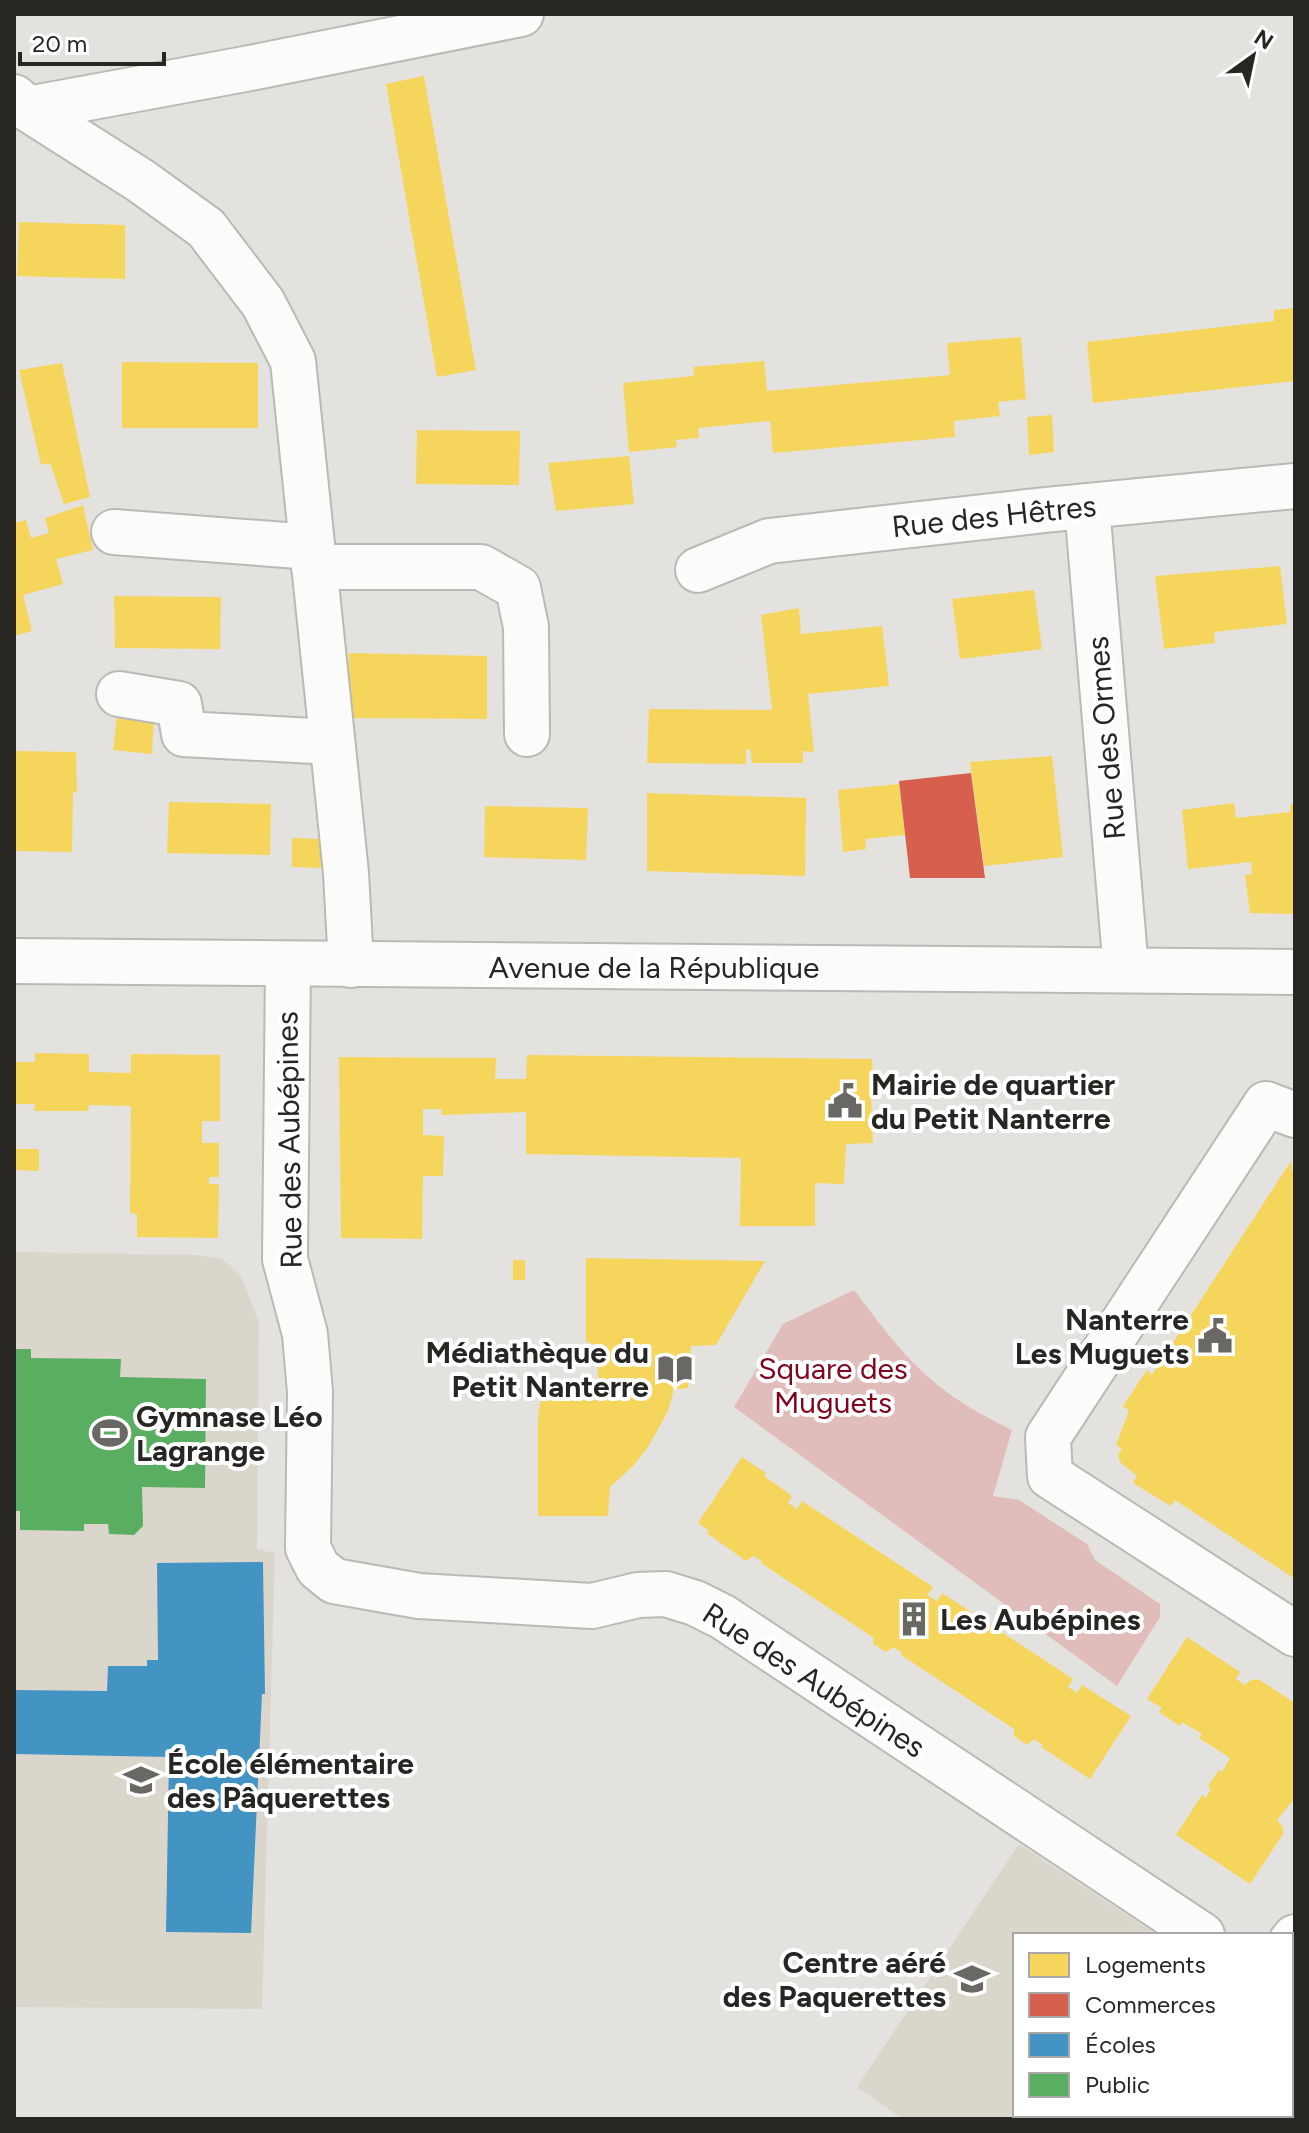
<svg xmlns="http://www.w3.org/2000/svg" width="1309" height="2133" font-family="Figtree,sans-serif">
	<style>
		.built { fill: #dbd6cc }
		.green { fill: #e0bdbb }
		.homes { fill: #f6d55c }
		.shops { fill: #d6604d }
		.schools { fill: #4393c3 }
		.public { fill: #5aae61 }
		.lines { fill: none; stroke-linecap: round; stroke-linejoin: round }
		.minor-casing { stroke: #bbb9b6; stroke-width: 48 }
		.secondary-casing { stroke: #bbb9b6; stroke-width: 48 }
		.minor { stroke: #fbfbfa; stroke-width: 44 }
		.secondary { stroke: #fbfbfa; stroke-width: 44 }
		.labels { text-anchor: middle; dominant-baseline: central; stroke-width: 8; stroke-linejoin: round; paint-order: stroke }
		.street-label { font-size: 30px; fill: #272623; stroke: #fff }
		.poi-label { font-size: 30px; font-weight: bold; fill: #272623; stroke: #fff; text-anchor: start }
		.park-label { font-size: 30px; fill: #7e051e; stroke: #fff }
	</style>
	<rect width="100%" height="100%" fill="#e4e2de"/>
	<!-- built -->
	<g class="built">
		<polygon points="14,1252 198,1255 222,1259 240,1275 259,1322 257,1549 275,1553 262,2009 14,2007"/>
		<polygon points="1019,1844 1157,1935 1015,1935 1015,2115 1291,2115 1291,2023 1295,2026 1295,2119 903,2119 857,2087"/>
	</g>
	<!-- green -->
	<path class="green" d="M854,1290C877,1320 899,1351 927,1376C952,1399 982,1415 1012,1430L993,1496L1019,1500L1087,1544L1095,1560L1160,1604V1617L1117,1686L734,1407L783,1324Z"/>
	<!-- homes -->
	<g class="homes">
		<polygon points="424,76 476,370 437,377 386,84"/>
		<polygon points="19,222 125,225 125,279 17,276"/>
		<polygon points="1295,308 1295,381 1093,403 1087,342 1274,321 1274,310"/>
		<polygon points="1021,337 1026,399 998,402 1000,416 954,421 955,437 773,453 770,421 698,428 699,438 676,440 677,447 629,452 623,383 694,376 693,367 764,361 767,391 950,375 947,343"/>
		<polygon points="122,362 258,363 258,428 122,428"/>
		<polygon points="62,363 90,497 64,504 50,463 41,465 19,370"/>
		<polygon points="1052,415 1054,452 1029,455 1027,417"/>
		<polygon points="417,430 520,431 519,485 416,484"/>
		<polygon points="629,456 634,504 556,511 548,463"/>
		<polygon points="83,505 93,550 56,559 63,584 23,595 32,631 14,636 14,523 26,520 31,538 49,533 45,518"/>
		<polygon points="1280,566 1287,624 1214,632 1215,643 1164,649 1155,576"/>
		<polygon points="1034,590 1042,649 960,659 952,599"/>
		<polygon points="114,596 221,597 220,649 115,648"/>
		<polygon points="799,608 801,634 882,626 889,686 808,694 814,752 803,751 803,763 752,763 750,749 746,750 746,764 647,763 649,709 772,710 761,615"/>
		<polygon points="349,653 487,656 487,719 348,718"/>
		<polygon points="118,710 154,713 152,754 113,750"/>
		<polygon points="14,751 76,752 77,793 73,792 72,852 14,851"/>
		<polygon points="1052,756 1063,857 984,866 970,762"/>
		<polygon points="899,784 905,835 865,839 866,849 843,852 838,790"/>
		<polygon points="647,793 806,798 805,876 647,871"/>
		<polygon points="169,802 271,804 270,855 167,853"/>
		<polygon points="1234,803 1236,818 1290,812 1290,805 1295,805 1295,914 1250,913 1245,875 1252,874 1251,862 1188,869 1182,810"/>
		<polygon points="485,806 588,808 586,860 484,857"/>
		<polygon points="292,838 322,839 322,868 292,867"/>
		<polygon points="35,1053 89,1054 89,1072 131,1073 131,1054 220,1055 220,1121 202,1121 202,1143 219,1143 219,1177 209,1177 209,1184 219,1184 218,1238 137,1237 137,1214 130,1213 131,1106 89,1105 88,1111 34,1111 35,1104 14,1104 14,1062 35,1062"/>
		<polygon points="527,1055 872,1059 873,1074 884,1075 871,1096 873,1143 846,1144 844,1184 815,1183 815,1226 740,1226 741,1158 526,1154 526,1112 441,1115 442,1109 423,1109 423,1135 444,1136 443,1176 423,1176 422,1239 341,1238 339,1057 496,1058 495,1079 526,1079"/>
		<polygon points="14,1149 39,1149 39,1171 14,1170"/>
		<polygon points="1291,1161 1292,1171 1295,1171 1295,1579 1175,1500 1171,1506 1133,1483 1137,1476 1120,1462 1118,1455 1122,1449 1116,1445 1129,1411 1123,1406 1147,1370 1152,1375"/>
		<polygon points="586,1258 765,1261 716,1345 691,1346 688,1388 674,1389 668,1411 648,1447 633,1466 610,1487 608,1516 538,1516 538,1422 542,1384 599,1385 595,1344 586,1342"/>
		<rect x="513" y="1260" width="12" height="20"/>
		<polygon points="742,1457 766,1473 764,1476 792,1496 788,1503 797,1509 802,1501 933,1587 927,1595 937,1601 942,1593 1073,1679 1068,1687 1077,1693 1082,1685 1131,1716 1090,1779 1041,1747 1043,1745 1034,1739 1027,1745 1014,1736 1014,1729 901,1655 902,1653 894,1647 886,1652 873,1644 874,1638 761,1563 762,1561 753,1556 746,1561 707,1533 709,1530 698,1523"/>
		<polygon points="1187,1637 1240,1672 1236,1679 1245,1685 1249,1681 1258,1679 1295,1703 1295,1798 1277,1820 1283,1827 1283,1834 1250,1884 1176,1835 1202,1795 1206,1798 1211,1789 1208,1786 1219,1770 1222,1772 1230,1758 1199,1738 1202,1734 1182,1722 1180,1726 1159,1712 1162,1708 1147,1699"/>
	</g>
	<!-- shops -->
	<polygon class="shops" points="971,773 985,878 910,878 899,781"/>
	<!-- schools -->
	<polygon class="schools" points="263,1562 265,1694 262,1694 251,1933 166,1932 169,1757 14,1754 14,1690 107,1691 108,1666 147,1666 147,1660 158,1660 157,1563"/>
	<!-- public -->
	<polygon class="public" points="14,1349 31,1349 31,1358 121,1359 120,1377 206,1379 205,1488 142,1487 143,1526 134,1535 109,1534 108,1524 84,1524 84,1531 20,1530 20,1511 14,1511"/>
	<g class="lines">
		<!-- minor casing -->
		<g class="minor-casing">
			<g id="minor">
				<polyline points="14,97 28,109 141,181 206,228 263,303 293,361 346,873 351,965"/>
				<polyline points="28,109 245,69 521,14"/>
				<polyline points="1087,506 1126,970"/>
				<polyline points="114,532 312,547"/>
				<polyline points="314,567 481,567 518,588 526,627 527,734"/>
				<polyline points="698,570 769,541 1045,510 1295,486"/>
				<polyline points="119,694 179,704 184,734 332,742"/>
				<polyline points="288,964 285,1259 305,1334 310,1392 308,1548 318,1568 334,1581 419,1596 592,1606 638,1595 666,1594 695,1603 723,1617 1202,1935"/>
				<polyline points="1295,1115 1266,1104 1048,1437 1050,1476 1295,1634"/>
				<polyline points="1291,1942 1295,1937"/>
			</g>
		</g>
		<!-- secondary casing -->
		<g class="secondary-casing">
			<polyline id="secondary" points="14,961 1295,972"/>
		</g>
		<!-- minor -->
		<use href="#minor" class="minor"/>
		<!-- secondary -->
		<use href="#secondary" class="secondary"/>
	</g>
	<!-- icons -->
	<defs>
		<g id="civic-bare" transform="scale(2.76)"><path d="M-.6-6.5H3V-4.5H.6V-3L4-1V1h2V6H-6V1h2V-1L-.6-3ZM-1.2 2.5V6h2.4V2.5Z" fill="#696864" stroke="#fff" stroke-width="2.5" paint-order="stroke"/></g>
		<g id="library-bare" transform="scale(2.76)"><path d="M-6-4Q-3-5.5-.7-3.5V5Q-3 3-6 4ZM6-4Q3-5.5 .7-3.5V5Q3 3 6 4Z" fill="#696864" stroke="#fff" stroke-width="2.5" paint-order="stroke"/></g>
		<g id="stadium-bare" transform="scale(2.76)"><path d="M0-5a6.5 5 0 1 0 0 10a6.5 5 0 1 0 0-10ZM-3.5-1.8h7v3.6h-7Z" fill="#696864" stroke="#fff" stroke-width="2.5" paint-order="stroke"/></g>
		<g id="building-bare" transform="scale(2.76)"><path d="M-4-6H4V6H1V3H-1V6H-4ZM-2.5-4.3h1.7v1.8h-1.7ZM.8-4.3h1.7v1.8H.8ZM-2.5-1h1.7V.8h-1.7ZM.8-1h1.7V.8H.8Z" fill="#696864" stroke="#fff" stroke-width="2.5" paint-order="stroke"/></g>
		<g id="school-bare" transform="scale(2.76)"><path d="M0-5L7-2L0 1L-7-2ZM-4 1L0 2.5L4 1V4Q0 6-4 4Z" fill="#696864" stroke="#fff" stroke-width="2.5" paint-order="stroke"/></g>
	</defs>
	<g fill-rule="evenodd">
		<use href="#civic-bare" x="845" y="1101"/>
		<use href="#civic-bare" x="1215" y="1336"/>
		<use href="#library-bare" x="675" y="1369"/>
		<use href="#stadium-bare" x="110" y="1433"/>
		<use href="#building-bare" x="914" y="1619"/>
		<use href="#school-bare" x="141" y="1780"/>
		<use href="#school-bare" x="972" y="1979"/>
	</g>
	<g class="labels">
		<!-- street labels -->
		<g class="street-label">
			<text transform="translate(994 516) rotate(-6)">Rue des Hêtres</text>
			<text transform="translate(1106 738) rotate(-95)">Rue des Ormes</text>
			<text x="654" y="967">Avenue de la République</text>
			<text transform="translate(289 1140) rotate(-91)">Rue des Aubépines</text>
			<text transform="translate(814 1680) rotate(33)">Rue des Aubépines</text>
		</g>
		<!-- poi labels -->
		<g class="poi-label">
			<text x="871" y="1084">Mairie de quartier<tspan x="871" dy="34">du Petit Nanterre</tspan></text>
			<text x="1189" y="1319" text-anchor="end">Nanterre<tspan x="1189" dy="34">Les Muguets</tspan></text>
			<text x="649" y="1352" text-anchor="end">Médiathèque du<tspan x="649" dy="34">Petit Nanterre</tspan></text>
			<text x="136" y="1416">Gymnase Léo<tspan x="136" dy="34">Lagrange</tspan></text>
			<text x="940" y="1619">Les Aubépines</text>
			<text x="167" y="1763">École élémentaire<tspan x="167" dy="34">des Pâquerettes</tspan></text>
			<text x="946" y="1962" text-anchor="end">Centre aéré<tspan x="946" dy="34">des Paquerettes</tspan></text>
		</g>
		<!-- park labels -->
		<g class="park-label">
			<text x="833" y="1368">Square des<tspan x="833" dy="34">Muguets</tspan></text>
		</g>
	</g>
	<!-- border -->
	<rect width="1309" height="2133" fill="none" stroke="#272623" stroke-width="32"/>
	<!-- legend -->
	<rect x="1013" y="1933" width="280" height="184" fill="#ffffff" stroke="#a9a8a7" stroke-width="2"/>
	<rect x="1029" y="1953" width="40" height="24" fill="#f6d55c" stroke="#a9a8a7" stroke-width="2"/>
	<text x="1085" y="1973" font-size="24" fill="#272623">Logements</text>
	<rect x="1029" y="1993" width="40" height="24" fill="#d6604d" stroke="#a9a8a7" stroke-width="2"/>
	<text x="1085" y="2013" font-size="24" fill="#272623">Commerces</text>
	<rect x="1029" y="2033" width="40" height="24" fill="#4393c3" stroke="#a9a8a7" stroke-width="2"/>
	<text x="1085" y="2053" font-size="24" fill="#272623">Écoles</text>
	<rect x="1029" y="2073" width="40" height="24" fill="#5aae61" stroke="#a9a8a7" stroke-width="2"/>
	<text x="1085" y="2093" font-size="24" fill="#272623">Public</text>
	<!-- north arrow -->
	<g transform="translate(1253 56) rotate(33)" stroke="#ffffff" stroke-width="6" paint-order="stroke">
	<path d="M0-6L14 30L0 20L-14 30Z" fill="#272623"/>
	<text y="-12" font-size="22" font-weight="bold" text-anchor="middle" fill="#272623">N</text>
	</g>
	<!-- scale -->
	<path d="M20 52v12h144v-12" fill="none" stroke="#272623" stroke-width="4"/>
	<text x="32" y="52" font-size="24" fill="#272623" stroke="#ffffff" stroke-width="6" paint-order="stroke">20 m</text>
</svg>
